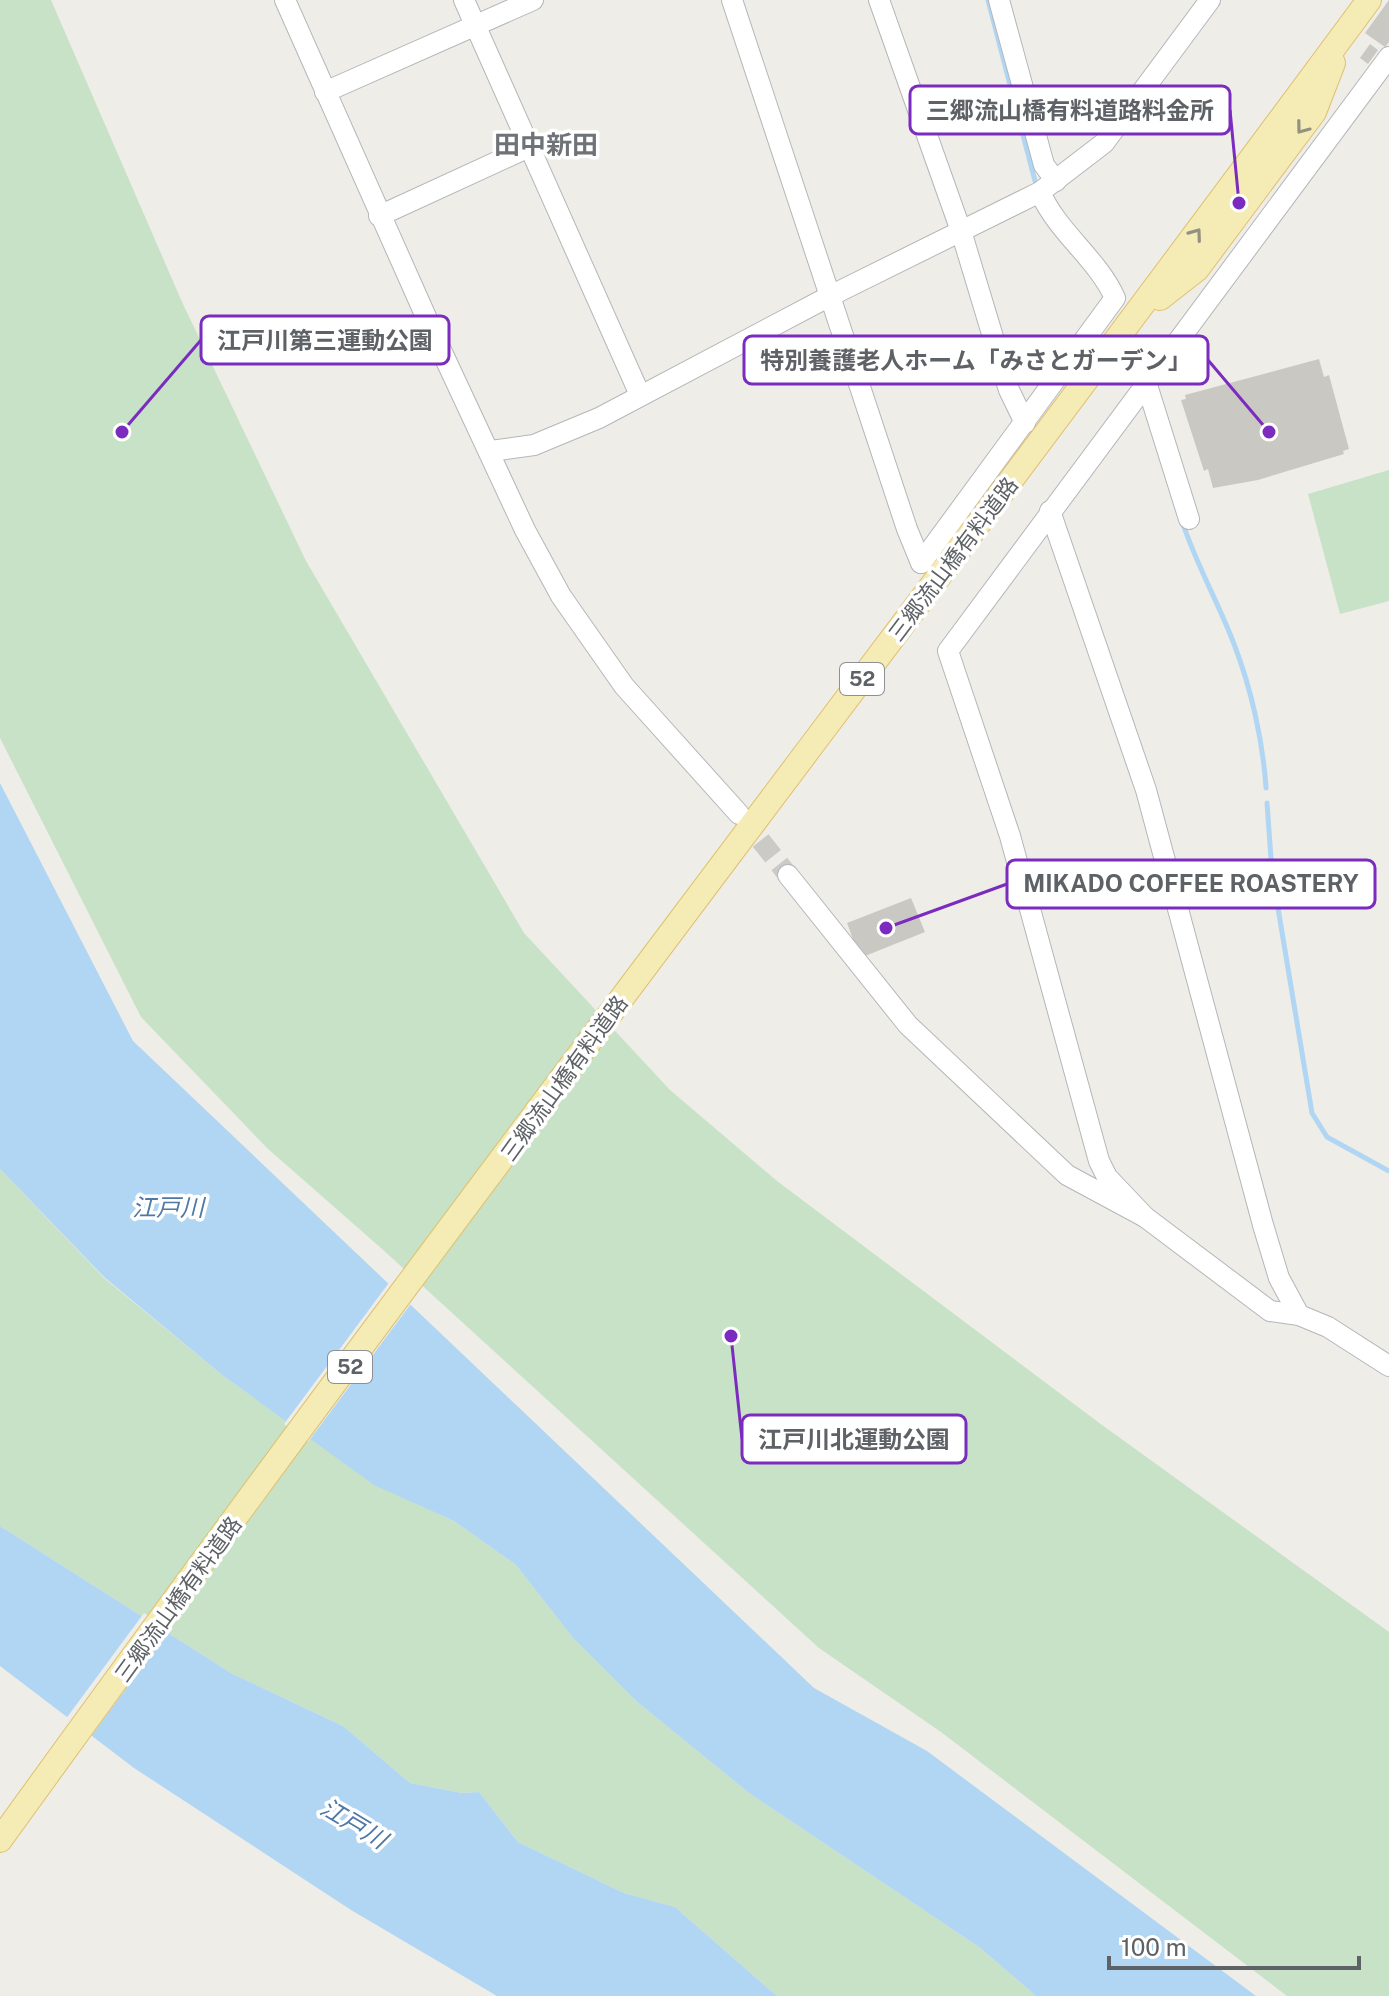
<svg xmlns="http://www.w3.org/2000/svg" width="1389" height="1996" font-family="'Public Sans','Noto Sans JP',sans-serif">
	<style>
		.green { fill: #c7e2c7 }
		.water { fill: #b1d6f4 }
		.pier { fill: #eeede7 }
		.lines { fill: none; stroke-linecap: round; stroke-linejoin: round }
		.stream { stroke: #b1d6f4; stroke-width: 5 }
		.building { fill: #cac8c3 }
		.minor-tunnel { stroke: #cacac6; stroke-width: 20; stroke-dasharray: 20 10; stroke-linecap: butt }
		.minor-casing { stroke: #b4b6b9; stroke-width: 22 }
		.major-casing { stroke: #dfc16e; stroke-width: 26 }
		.minor { stroke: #fff; stroke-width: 20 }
		.major { stroke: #f5ebb5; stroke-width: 24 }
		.oneway { stroke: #939181 }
		.labels { text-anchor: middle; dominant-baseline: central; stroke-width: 7; stroke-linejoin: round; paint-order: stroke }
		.shield { fill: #fff; stroke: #8e9093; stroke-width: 2 }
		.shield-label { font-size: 20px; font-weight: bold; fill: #5e6165 }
		.street-label { font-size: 22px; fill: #5e6165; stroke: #fff }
		.water-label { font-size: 24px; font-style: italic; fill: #4f78a5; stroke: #fff }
		.quarter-label { font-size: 26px; font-weight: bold; fill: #6f7377; stroke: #fff }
		.leader { fill: none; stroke: #7b2cbf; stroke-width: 3 }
		.callout-dot { fill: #7b2cbf; stroke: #fff; stroke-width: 3 }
		.callout { fill: #fff; stroke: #7b2cbf; stroke-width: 3 }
		.callout-label { font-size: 24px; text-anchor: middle; font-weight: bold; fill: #5e6165 }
	</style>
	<rect width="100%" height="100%" fill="#eeede7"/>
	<!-- green -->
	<g class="green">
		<polygon points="0,0 51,0 182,302 306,561 524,933 670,1090 777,1181 1102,1425 1389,1632 1389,1996 1287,1996 941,1732 819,1648 381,1248 267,1148 141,1017 0,738"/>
		<polygon points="1389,470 1389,601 1340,614 1308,494"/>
		<polygon points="0,1169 104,1278 222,1375 374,1484 454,1521 516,1565 573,1638 636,1701 749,1793 979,1947 1036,1996 777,1996 675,1907 624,1893 518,1842 479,1792 462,1793 410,1783 343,1726 231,1673 0,1526"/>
	</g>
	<!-- water -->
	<g class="water">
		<polygon points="0,783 133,1041 814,1688 927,1751 1256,1996 1036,1996 979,1947 749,1793 636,1701 573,1638 516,1565 454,1521 374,1485 222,1375 104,1277 0,1169"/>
		<polygon points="0,1526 231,1673 343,1726 410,1783 462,1793 479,1792 518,1842 624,1893 675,1907 777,1996 497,1996 351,1910 134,1768 0,1666"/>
	</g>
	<!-- pier -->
	<g class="pier">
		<polygon points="391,1280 413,1301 308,1442 284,1424"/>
		<polygon points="144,1613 170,1629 89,1739 65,1720"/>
	</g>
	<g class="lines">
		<!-- stream -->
		<g class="stream">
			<polyline points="988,0 1035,181"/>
			<path d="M1183,524C1198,568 1218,602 1234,644C1251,688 1263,741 1266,788"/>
			<polyline points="1267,803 1272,872 1312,1113 1327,1137 1389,1171"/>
		</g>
	</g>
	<!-- building -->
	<g class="building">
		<polygon points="1389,0 1389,42 1385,47 1365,33"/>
		<polygon points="1370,44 1378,50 1368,64 1360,58"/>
		<polygon points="1319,359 1324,377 1329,375 1349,449 1343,451 1344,454 1258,480 1213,488 1208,469 1204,471 1181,400 1186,399 1185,395"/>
		<polygon points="911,898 925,932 860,958 847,923"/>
	</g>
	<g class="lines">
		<!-- minor-tunnel -->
		<polyline class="minor-tunnel" points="742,817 788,875"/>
		<!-- minor casing -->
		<g class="minor-casing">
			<g id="minor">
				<polyline points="285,0 435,337 525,530 561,596 624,686 739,814"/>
				<polyline points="464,0 640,395"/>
				<polyline points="732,0 907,529 921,563"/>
				<polyline points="879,0 961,231 1009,390 1025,423"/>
				<polyline points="999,0 1044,165 1056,181"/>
				<polyline points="325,92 533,0"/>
				<polyline points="379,216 529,147"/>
				<polyline points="1146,382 1189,519"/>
				<polyline points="491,451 534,445 599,418 830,296 1040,192 1104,143 1210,0"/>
				<polyline points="1050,511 1146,790 1263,1225 1279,1278 1299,1315"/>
				<path d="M921,563L1115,298C1097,258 1058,233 1040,192"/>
				<polyline points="788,875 908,1025 1067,1175 1145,1217 1270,1311 1299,1315 1328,1327 1389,1366"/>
				<polyline points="1145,1217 1107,1177 1099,1161 1010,836 948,651 1389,57"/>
			</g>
		</g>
		<!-- major casing -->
		<g class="major-casing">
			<g id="major">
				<polyline points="1160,298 1197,269 1314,112 1333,63"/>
				<path d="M0,1840C447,1220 915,615 1369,0"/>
			</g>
		</g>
		<!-- minor -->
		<use href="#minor" class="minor"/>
		<!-- major -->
		<use href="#major" class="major"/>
	</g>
	<!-- one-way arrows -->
	<defs><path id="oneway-chevron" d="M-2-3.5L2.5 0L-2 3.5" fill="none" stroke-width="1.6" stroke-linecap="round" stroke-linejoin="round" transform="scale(2)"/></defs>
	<g class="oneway">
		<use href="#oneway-chevron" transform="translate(1302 128) rotate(127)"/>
		<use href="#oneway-chevron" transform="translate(1196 234) rotate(-54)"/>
	</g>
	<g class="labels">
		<!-- shield labels -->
		<g class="shield">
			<rect x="840" y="663" width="44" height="32" rx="6"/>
			<rect x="328" y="1351" width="44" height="32" rx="6"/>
		</g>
		<g class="shield-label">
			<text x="862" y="679">52</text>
			<text x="350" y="1367">52</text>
		</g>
		<!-- street labels -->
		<g class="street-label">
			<text transform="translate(953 559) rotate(-53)">三郷流山橋有料道路</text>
			<text transform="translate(564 1078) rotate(-54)">三郷流山橋有料道路</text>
			<text transform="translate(178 1599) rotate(-54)">三郷流山橋有料道路</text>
		</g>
		<!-- water labels -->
		<g class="water-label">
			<text x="168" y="1207">江戸川</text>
			<text transform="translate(354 1823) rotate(31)">江戸川</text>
		</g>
		<!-- quarter labels -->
		<g class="quarter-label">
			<text x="546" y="144">田中新田</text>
		</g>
	</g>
	<!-- callouts -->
	<path class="leader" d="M1239 203L1230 110M122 432L201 340M1269 432L1208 360M886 928L1007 884M731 1336L742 1439"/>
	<g class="callout-dot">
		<circle cx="1239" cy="203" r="8"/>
		<circle cx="122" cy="432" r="8"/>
		<circle cx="1269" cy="432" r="8"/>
		<circle cx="886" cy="928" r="8"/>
		<circle cx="731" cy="1336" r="8"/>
	</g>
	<g class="callout">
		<rect x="910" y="86" width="320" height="48" rx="8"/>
		<rect x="201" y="316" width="248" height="48" rx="8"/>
		<rect x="744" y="336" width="464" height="48" rx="8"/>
		<rect x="1007" y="860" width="368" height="48" rx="8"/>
		<rect x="742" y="1415" width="224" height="48" rx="8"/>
	</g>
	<g class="callout-label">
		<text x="1070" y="119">三郷流山橋有料道路料金所</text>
		<text x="325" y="349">江戸川第三運動公園</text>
		<text x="976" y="369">特別養護老人ホーム「みさとガーデン」</text>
		<text x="1191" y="892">MIKADO COFFEE ROASTERY</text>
		<text x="854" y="1448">江戸川北運動公園</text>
	</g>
	<!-- scale -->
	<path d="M1109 1956v12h250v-12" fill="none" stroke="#5e6165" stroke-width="4"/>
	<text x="1121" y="1956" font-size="24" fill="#5e6165" stroke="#ffffff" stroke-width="6" paint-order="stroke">100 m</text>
</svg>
